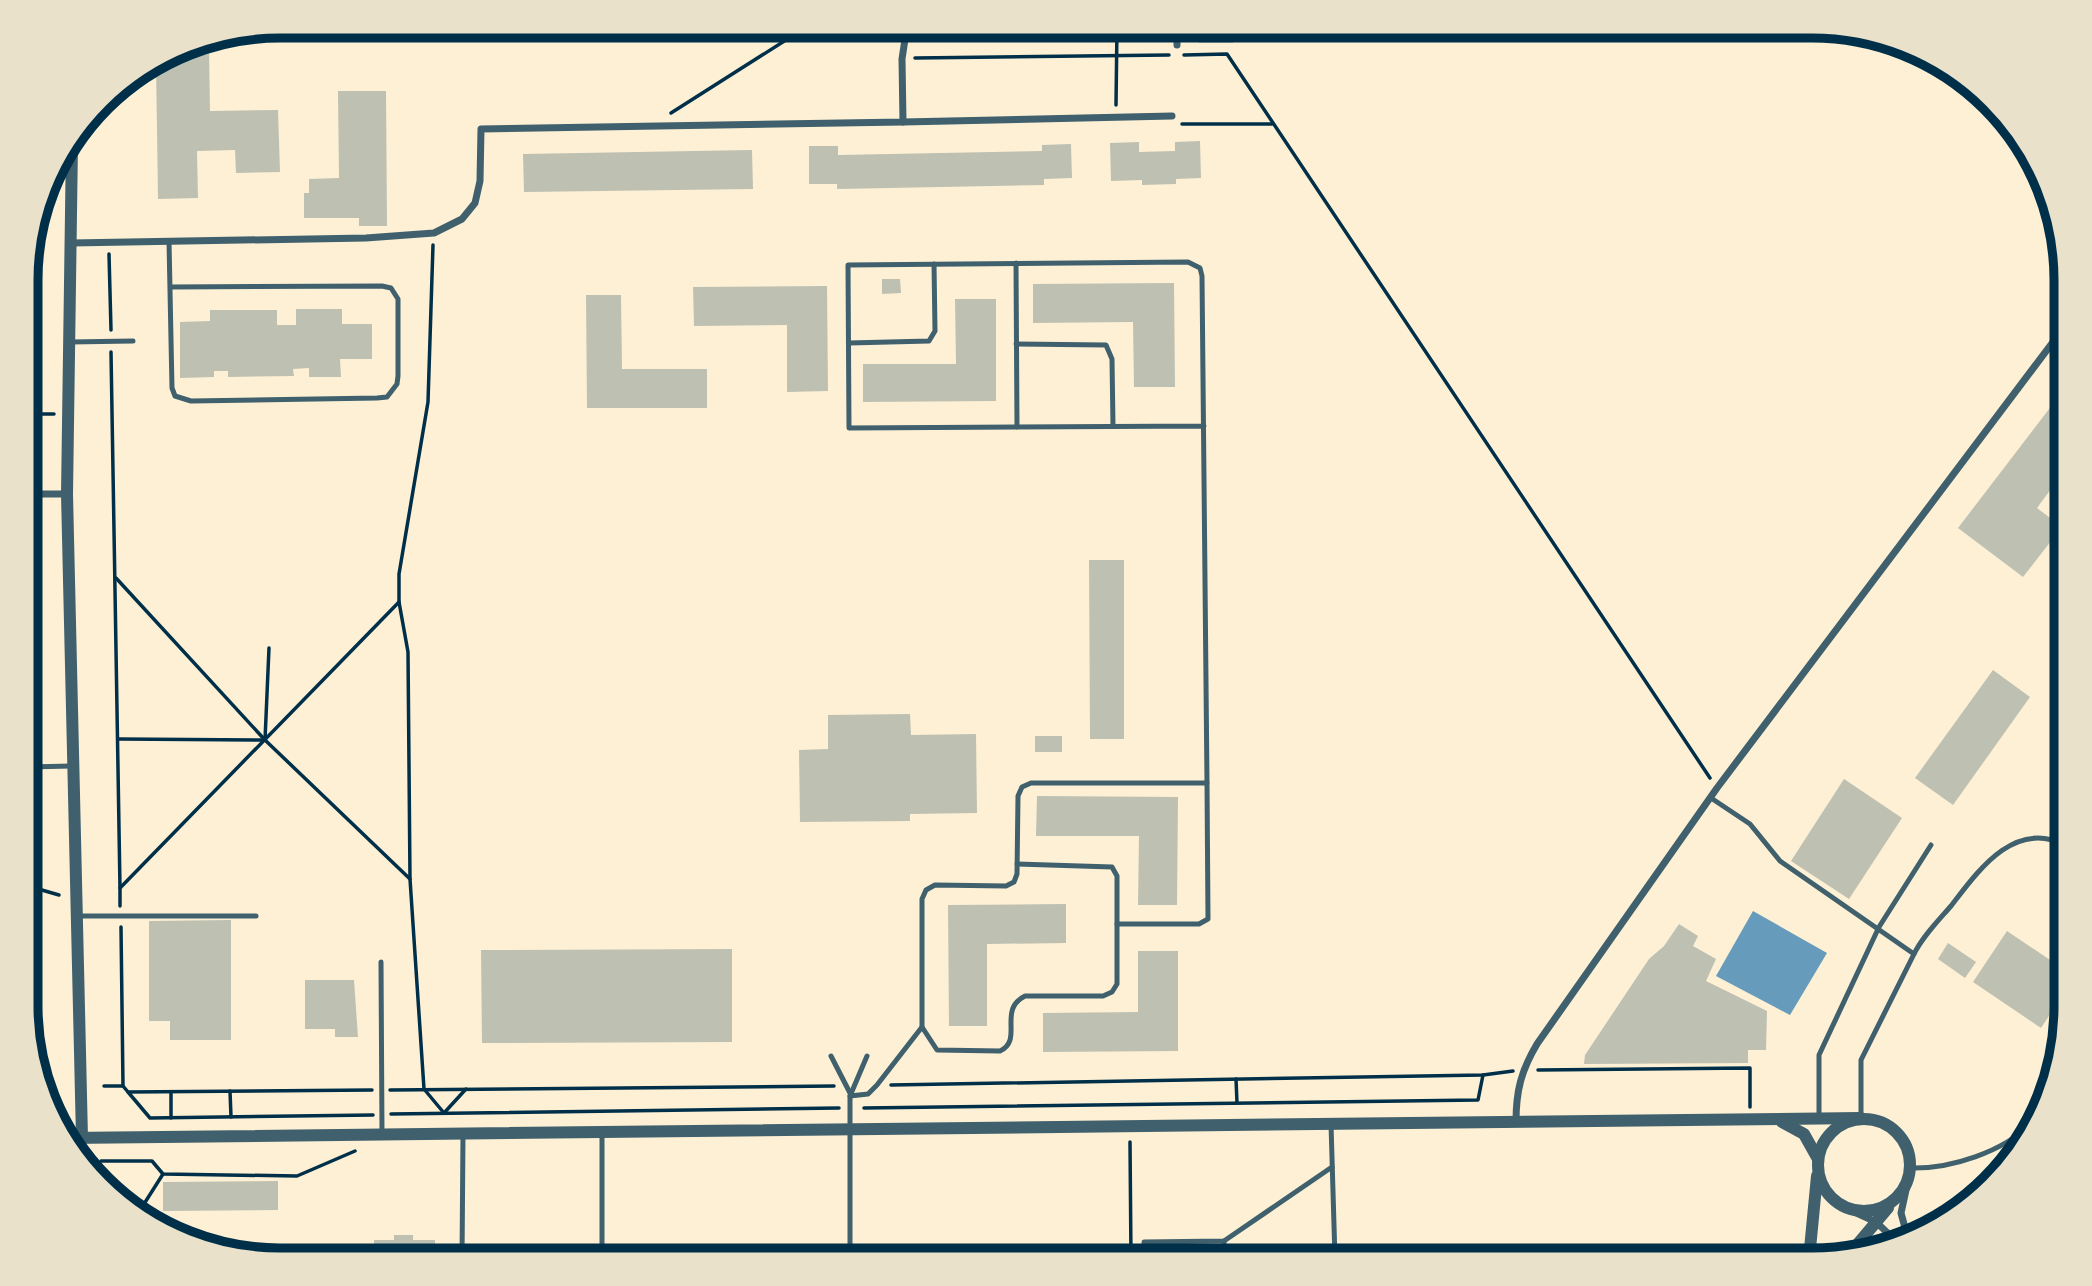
<svg xmlns="http://www.w3.org/2000/svg" width="2092" height="1286" font-family="'Source Sans 3',sans-serif">
	<style>
		.water { fill: #669bbc }
		.building { fill: #bec0b2 }
		.lines { fill: none; stroke-linecap: round; stroke-linejoin: round }
		.path { stroke: #003049; stroke-width: 3.5 }
		.service { stroke: #3f606c; stroke-width: 5 }
		.minor { stroke: #3f606c; stroke-width: 7 }
		.tertiary { stroke: #3f606c; stroke-width: 12 }
		.rim { fill: none; stroke: #003049; stroke-width: 9 }
	</style>
	<rect width="100%" height="100%" fill="#fdf0d5"/>
	<!-- water -->
	<polygon class="water" points="1753,911 1827,953 1790,1015 1716,976"/>
	<!-- building -->
	<g class="building">
		<polygon points="933,26 1114,26 1114,32 934,35"/>
		<polygon points="1199,26 1234,26 1233,43 1199,43"/>
		<polygon points="209,48 210,111 278,110 280,172 236,173 235,150 197,151 198,198 158,199 156,63 179,49"/>
		<polygon points="338,91 386,91 387,226 359,226 359,218 304,218 304,193 309,193 309,179 339,178"/>
		<polygon points="1200,141 1201,178 1176,179 1176,184 1142,185 1142,180 1111,181 1110,143 1139,142 1139,152 1175,151 1175,142"/>
		<polygon points="1071,144 1072,178 1044,179 1044,185 837,189 837,184 809,184 809,146 838,146 838,155 1042,151 1042,145"/>
		<polygon points="752,150 753,189 524,192 523,154"/>
		<polygon points="882,279 900,279 901,293 882,294"/>
		<polygon points="1174,283 1175,387 1134,387 1133,322 1033,323 1033,284"/>
		<polygon points="827,286 828,391 787,392 787,325 694,326 693,287"/>
		<polygon points="586,295 621,295 622,369 707,369 707,408 587,408"/>
		<polygon points="955,299 996,299 996,401 863,402 863,364 956,364"/>
		<polygon points="296,309 342,309 342,324 372,324 372,359 340,359 341,377 309,377 309,368 293,369 294,376 228,377 228,371 214,371 214,377 180,378 180,322 210,321 210,310 277,310 277,325 296,325"/>
		<polygon points="2056,400 2065,407 2065,470 2037,508 2062,527 2023,577 1958,528"/>
		<polygon points="1089,560 1124,560 1124,739 1090,739"/>
		<polygon points="1993,670 2030,697 1953,805 1915,778"/>
		<polygon points="910,714 911,735 976,734 977,813 910,814 910,821 800,822 799,750 828,749 828,715"/>
		<rect x="1035" y="736" width="27" height="16"/>
		<polygon points="1844,779 1902,818 1849,899 1791,861"/>
		<polygon points="1037,796 1178,797 1177,905 1138,905 1139,836 1036,836"/>
		<polygon points="1066,904 1066,943 987,944 987,1026 949,1026 948,905"/>
		<polygon points="231,920 231,1040 170,1040 170,1021 149,1021 149,921"/>
		<polygon points="1679,924 1698,936 1693,946 1716,959 1706,981 1767,1011 1766,1050 1748,1050 1748,1063 1584,1064 1585,1055 1649,959 1664,946"/>
		<polygon points="2007,931 2065,970 2065,992 2041,1028 1973,982"/>
		<polygon points="1948,943 1976,962 1965,978 1938,959"/>
		<polygon points="732,949 732,1042 482,1043 481,950"/>
		<polygon points="1138,951 1178,951 1178,1051 1043,1052 1043,1013 1138,1012"/>
		<polygon points="305,980 354,980 358,1037 335,1037 335,1029 305,1029"/>
		<polygon points="278,1181 278,1210 163,1211 163,1182"/>
		<polygon points="394,1235 413,1235 413,1240 435,1240 435,1260 374,1260 374,1240 394,1240"/>
	</g>
	<g class="lines">
		<!-- path -->
		<g class="path">
			<polyline points="1184,55 1227,54 1710,778"/>
			<polyline points="915,58 1169,55"/>
			<polyline points="1116,105 1117,26"/>
			<polyline points="671,113 808,26"/>
			<polyline points="1182,124 1272,124"/>
			<polyline points="109,254 111,330"/>
			<polyline points="111,352 120,888"/>
			<polyline points="28,414 54,414"/>
			<polyline points="116,578 265,740 410,879"/>
			<polyline points="399,602 408,652 410,879 424,1089 444,1113 466,1089"/>
			<polyline points="119,739 265,740 269,648"/>
			<polyline points="28,886 59,895"/>
			<polyline points="120,906 120,888 399,602 399,574 428,402 433,245"/>
			<polyline points="121,927 123,1086"/>
			<polyline points="1538,1070 1750,1068 1750,1107"/>
			<polyline points="1236,1079 1237,1103"/>
			<polyline points="891,1085 1483,1075 1513,1071"/>
			<polyline points="104,1086 123,1086 128,1092 372,1090"/>
			<polyline points="47,1089 51,1087"/>
			<polyline points="390,1090 834,1086"/>
			<polyline points="230,1091 231,1117"/>
			<polyline points="128,1092 150,1118 373,1115"/>
			<polyline points="171,1092 171,1118"/>
			<polyline points="864,1108 1478,1100 1483,1075"/>
			<polyline points="391,1114 839,1108"/>
			<polyline points="1130,1142 1131,1259"/>
			<polyline points="101,1161 152,1161 163,1174 297,1176 355,1151"/>
			<polyline points="137,1215 163,1174"/>
		</g>
		<!-- service -->
		<g class="service">
			<polyline points="51,172 71,171"/>
			<polyline points="169,241 172,388 175,396 191,401 377,398 387,397 397,384 398,376 398,299 391,288 382,286 170,287"/>
			<polyline points="1016,263 1017,427"/>
			<polyline points="70,342 133,341"/>
			<polyline points="849,343 929,341 935,331 934,264"/>
			<polyline points="1016,344 1106,345 1112,359 1113,426"/>
			<polyline points="1204,426 849,428 848,265 1188,262 1200,268 1202,276 1207,783"/>
			<polyline points="28,767 72,766"/>
			<polyline points="1711,798 1750,824 1780,861 1914,954 1861,1060 1861,1117"/>
			<polyline points="78,916 256,916"/>
			<path d="M1914,954C1923,936 1938,921 1951,906C1978,871 2014,819 2065,845"/>
			<polyline points="381,962 382,1133"/>
			<path d="M922,1027L937,1050L1000,1051C1024,1040 997,1010 1025,996H1103L1112,992L1117,984V876L1112,867L1017,864"/>
			<polyline points="831,1056 850,1093"/>
			<polyline points="850,1096 868,1094 877,1085 922,1027 922,899 926,890 935,885 1006,886 1014,882 1017,874 1018,796 1022,787 1031,783 1207,783 1208,919 1199,924 1117,924"/>
			<polyline points="1819,1118 1819,1055 1879,927 1931,845"/>
			<polyline points="1331,1124 1335,1259"/>
			<polyline points="602,1134 602,1255"/>
			<path d="M1911,1168C1951,1169 2002,1152 2031,1124"/>
			<polyline points="1224,1241 1224,1259"/>
			<polyline points="850,1259 850,1096 867,1056"/>
			<polyline points="1145,1259 1144,1242 1224,1241 1332,1167"/>
			<polyline points="462,1260 463,1135"/>
		</g>
		<!-- minor -->
		<g class="minor">
			<polyline points="1177,26 1177,45"/>
			<polyline points="903,122 1172,116"/>
			<polyline points="71,243 366,238 434,233 462,219 475,203 480,181 481,129 903,122 902,59 907,26"/>
			<polyline points="28,494 67,494"/>
			<path d="M1516,1122C1516,1091 1521,1071 1537,1044L1717,788L2065,326"/>
			<polyline points="82,1138 83,1161"/>
			<polyline points="1850,1210 1876,1222 1894,1239"/>
			<polyline points="1907,1235 1901,1213 1908,1181"/>
		</g>
		<!-- tertiary -->
		<g class="tertiary">
			<polyline points="72,143 67,494 82,1138"/>
			<circle cx="1864" cy="1165" r="46"/>
			<polyline points="1782,1122 1804,1134 1818,1159"/>
			<polyline points="66,1138 1861,1118"/>
			<polyline points="1850,1253 1888,1208"/>
			<polyline points="1809,1259 1817,1176"/>
		</g>
	</g>
	<!-- crop -->
	<path d="M0 0H2092V1286H0ZM280 38H1812A242 242 0 0 1 2054 280V1006A242 242 0 0 1 1812 1248H280A242 242 0 0 1 38 1006V280A242 242 0 0 1 280 38Z" fill="#e9e1ca" fill-rule="evenodd"/>
	<path class="rim" d="M280 38H1812A242 242 0 0 1 2054 280V1006A242 242 0 0 1 1812 1248H280A242 242 0 0 1 38 1006V280A242 242 0 0 1 280 38Z"/>
</svg>
